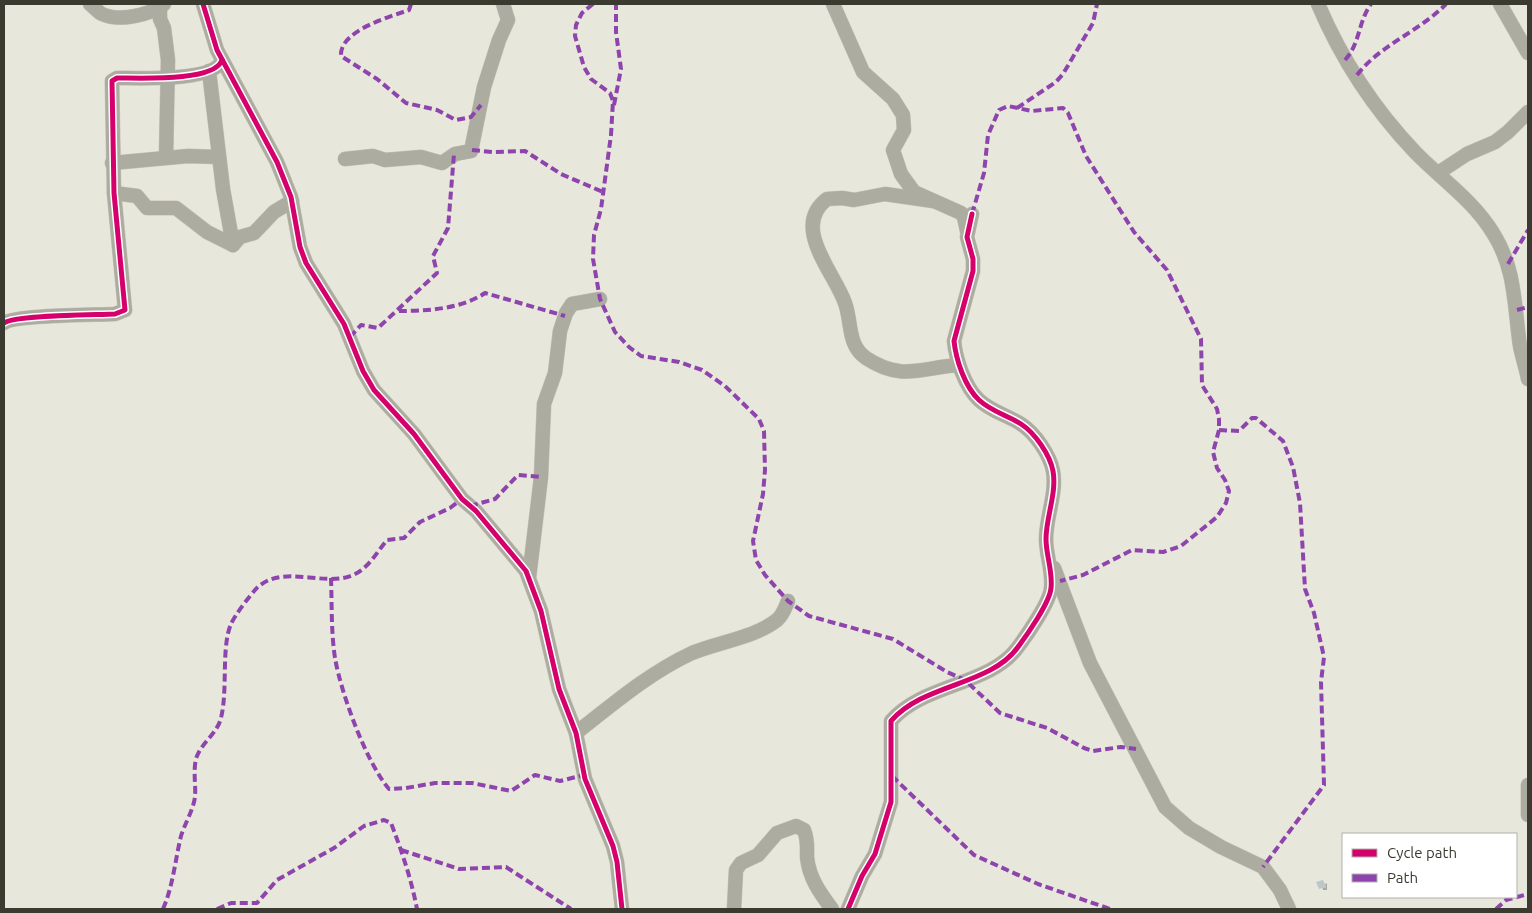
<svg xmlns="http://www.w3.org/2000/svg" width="1532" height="913" font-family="Ubuntu,sans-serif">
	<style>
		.building { fill: #bbc7c8; filter: url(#shadow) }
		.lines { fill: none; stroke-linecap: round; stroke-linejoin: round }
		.minor-casing { stroke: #c5c4ba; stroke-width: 15 }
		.minor { stroke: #acaca1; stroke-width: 14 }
		.quiet { stroke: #8e44ad; stroke-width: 4; stroke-dasharray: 8 4; stroke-linecap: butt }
		.cycleway-casing { stroke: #fff; stroke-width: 8 }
		.cycleway { stroke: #d6006c; stroke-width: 5 }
	</style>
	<defs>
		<filter id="shadow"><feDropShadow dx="5" dy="3" stdDeviation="0" flood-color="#0004"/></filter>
	</defs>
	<rect width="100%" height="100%" fill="#e8e7db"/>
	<!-- building -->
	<polygon class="building" points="1323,880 1326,887 1319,889 1316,882"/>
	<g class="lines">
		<!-- minor casing -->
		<g class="minor-casing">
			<g id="minor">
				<path d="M90,4C94,7 98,12 102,14C119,22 150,15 164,4"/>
				<polyline points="203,4 217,50 277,162 291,197 300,247 306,263 344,324 363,371 374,390 414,434 462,499 476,511 526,571 541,611 559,689 576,733 585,779 613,846 617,862 622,909"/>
				<polyline points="833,4 863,72 893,99 903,115 904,130 893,150 901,174 914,192 961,213 964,217 967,231"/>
				<path d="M1318,4C1341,58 1374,109 1415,152C1441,179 1473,200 1493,233C1516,269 1514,306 1520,346C1522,357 1526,368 1528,379"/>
				<polyline points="1500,4 1528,53"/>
				<polyline points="160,7 160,19 164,28 168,60 166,157"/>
				<polyline points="209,71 223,189 233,245"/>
				<polyline points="345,159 373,156 385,160 421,157 442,163 455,154 471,151 484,87 499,40 508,20 503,4"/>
				<polyline points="112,163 188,156 219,157"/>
				<polyline points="1438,173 1467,154 1495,142 1508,132 1528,112"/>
				<polyline points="114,193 137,196 147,208 176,208 207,232 233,245 240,237 254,233 274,212 292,201"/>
				<path d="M933,201L885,194L854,200L842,198L827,199C790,227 835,273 845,303C852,322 847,345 866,358C902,382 922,367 959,365"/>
				<path d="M4,323C14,315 96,315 115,314L125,310L114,193L112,81L117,78C138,78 215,82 222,60"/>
				<polyline points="1054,568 1090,663 1165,807 1189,828 1221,847 1263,867 1280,890 1289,909"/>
				<polyline points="529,578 541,477 544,404 555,373 560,331 566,313 572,304 600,299"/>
				<path d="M576,733C613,704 649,673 692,653C718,642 754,638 777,620C783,615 785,608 788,601"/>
				<polyline points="1528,785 1528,815"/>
				<path d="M734,909L736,870L741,863L758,855L777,833L796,826L804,830C808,840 807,847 807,857C809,878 820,893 832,909"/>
				<path d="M848,909L862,876L875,854L891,802V721C924,683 990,686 1018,647C1027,635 1050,602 1051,588C1053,572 1046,555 1046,539C1046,517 1057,493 1053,471C1050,455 1035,433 1021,424C1007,415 992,412 979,400C965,387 956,360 954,341L973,271V259L967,237L972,214"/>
			</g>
		</g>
		<!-- minor -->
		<use href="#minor" class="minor"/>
		<!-- quiet -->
		<g class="quiet">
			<path d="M411,4L409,10C389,17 339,31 341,56L377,79L406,103L437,110L456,120L471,117L481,105"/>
			<polyline points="593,4 582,13 576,25 575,36 584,67 591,79 610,93 613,101 611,135 601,209 594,235 593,259 600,299 615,332 629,347 641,356 679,362 702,370 725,386 759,419 764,431 765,470 763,494 753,541 756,560 765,575 788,601 809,616 893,639 947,672 965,680 1000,713 1047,728 1084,748 1093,751 1121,747 1136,749"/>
			<path d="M1345,60C1360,44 1358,22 1371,4"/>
			<path d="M1357,75C1381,44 1419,32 1446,4"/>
			<polyline points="614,105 621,69 616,32 616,4"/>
			<polyline points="1017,108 1056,82 1063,74 1093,23 1097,4"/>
			<polyline points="472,150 493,152 525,151 561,174 603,192"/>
			<polyline points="972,214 984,173 988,135 999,110 1008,106 1032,111 1063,108 1068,113 1086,156 1134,232 1167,270 1201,339 1202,385 1217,409 1219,419 1219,430 1213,452 1217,468 1225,480 1229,491 1226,503 1217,517 1181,546 1163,552 1132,550 1083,575 1060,581"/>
			<polyline points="1508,264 1528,230"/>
			<polyline points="1517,310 1528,307"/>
			<path d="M399,311C427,311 461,309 485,293L565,316"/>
			<polyline points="350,337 361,325 378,328 437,273 433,256 448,228 454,154"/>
			<polyline points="1219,430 1239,431 1252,418 1256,418 1283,441 1293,467 1300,503 1305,589 1314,613 1324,657 1321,682 1324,785 1263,867"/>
			<polyline points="470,506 495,499 518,475 541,477"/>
			<path d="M331,578C332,605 331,632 335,658C341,693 366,762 389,789L406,788L435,783H472L511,791L535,775L560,781L584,775"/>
			<polyline points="892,776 974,855 1038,884 1110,909"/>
			<polyline points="401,850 459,869 506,867 571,909"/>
			<path d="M163,909C173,886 175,861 181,836C185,823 193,811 195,797C196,785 193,772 196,759C200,744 217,734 221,718C228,690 221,647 231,624C235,615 248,598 255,590C280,562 324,588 353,575C368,569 377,552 387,540L404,538L420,522L450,508L462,499"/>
			<path d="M217,909L231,903H257L277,880L334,848L364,826L384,820L391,823C402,852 411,878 417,909"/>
			<polyline points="1496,909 1506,900 1528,894"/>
		</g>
		<!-- cycleway casing -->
		<g class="cycleway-casing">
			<g id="cycleway">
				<polyline points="203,4 217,50 277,162 291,197 300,247 306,263 344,324 363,371 374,390 414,434 462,499 476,511 526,571 541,611 559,689 576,733 585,779 613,846 617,862 622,909"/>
				<path d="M4,323C14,315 96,315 115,314L125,310L114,193L112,81L117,78C138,78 215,82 222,60"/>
				<path d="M848,909L862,876L875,854L891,802V721C924,683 990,686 1018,647C1027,635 1050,602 1051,588C1053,572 1046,555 1046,539C1046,517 1057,493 1053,471C1050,455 1035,433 1021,424C1007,415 992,412 979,400C965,387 956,360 954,341L973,271V259L967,237L972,214"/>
			</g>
		</g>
		<!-- cycleway -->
		<use href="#cycleway" class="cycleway"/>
	</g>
	<!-- border -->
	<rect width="1532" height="913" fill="none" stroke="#3b3a31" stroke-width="10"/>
	<!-- legend -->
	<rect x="1342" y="833" width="175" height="65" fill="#ffffff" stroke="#b1b0ad"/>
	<rect x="1352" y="849" width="25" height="8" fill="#d6006c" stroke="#b1b0ad"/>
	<text x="1387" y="858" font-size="15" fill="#3b3a31">Cycle path</text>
	<rect x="1352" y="874" width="25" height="8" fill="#8e44ad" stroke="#b1b0ad"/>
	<text x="1387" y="883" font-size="15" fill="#3b3a31">Path</text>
</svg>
